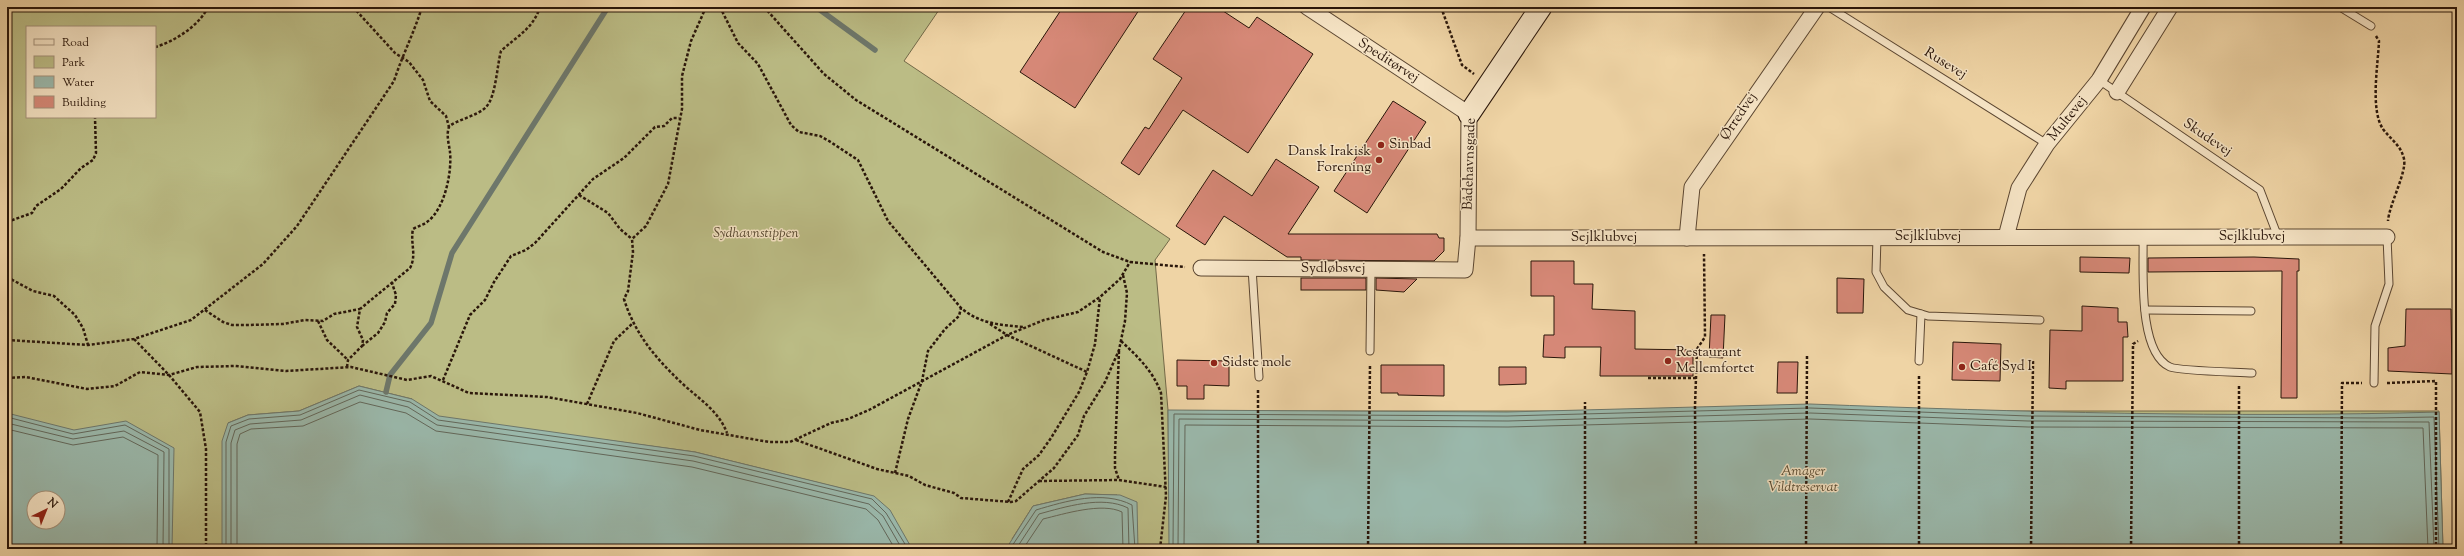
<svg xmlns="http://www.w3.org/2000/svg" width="2464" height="556" font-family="'Sorts Mill Goudy',serif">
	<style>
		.green { fill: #bbbc85; stroke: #726948; fill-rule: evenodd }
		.water { fill: #9ab8ab; stroke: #6d776b; fill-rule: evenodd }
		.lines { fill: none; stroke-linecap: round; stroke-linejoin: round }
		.shore { stroke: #62675a; stroke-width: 1 }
		.stream { stroke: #6d776b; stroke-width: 5.5 }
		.building { fill: #d68877; stroke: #2a160a }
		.lane-casing { stroke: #5b4631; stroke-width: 9 }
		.street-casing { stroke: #5b4631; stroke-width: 17 }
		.secondary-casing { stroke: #2a160a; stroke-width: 23 }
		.path { stroke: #2a160a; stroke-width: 2.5; stroke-dasharray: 3 2; stroke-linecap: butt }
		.lane { stroke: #f5e3c4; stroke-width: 7 }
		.street { stroke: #f5e3c4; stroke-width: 15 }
		.secondary { stroke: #f5e3c4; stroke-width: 21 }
		.poi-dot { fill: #8f2418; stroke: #f5e3c4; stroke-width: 1.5 }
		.labels { text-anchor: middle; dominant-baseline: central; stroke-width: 3; stroke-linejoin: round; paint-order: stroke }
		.street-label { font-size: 14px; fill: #2a160a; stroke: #f5e3c4 }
		.poi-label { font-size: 14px; fill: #2a160a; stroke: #f5e3c4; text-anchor: start }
		.park-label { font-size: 14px; font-style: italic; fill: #56482f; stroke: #f5e3c4 }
	</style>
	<rect width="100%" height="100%" fill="#efd4a5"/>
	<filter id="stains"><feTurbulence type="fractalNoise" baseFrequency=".005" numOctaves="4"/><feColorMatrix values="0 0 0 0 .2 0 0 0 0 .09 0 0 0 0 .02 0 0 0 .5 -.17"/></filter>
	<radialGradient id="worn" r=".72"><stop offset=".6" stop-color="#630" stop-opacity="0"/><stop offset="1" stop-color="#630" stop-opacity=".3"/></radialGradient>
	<!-- green -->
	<path class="green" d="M7,7H941L904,61L1170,239L1155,260L1168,410L1169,507L1184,411H2439L2443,549H7ZM27,27H155V117H27ZM359,386L412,399L228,423L248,415L299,411ZM606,440L695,452L852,491ZM1085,494L1117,495L1012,539L1033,506ZM34,498H58V522H34Z"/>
	<!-- water -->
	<g class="water">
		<polygon points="2454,7 2457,7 2457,157"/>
		<polygon points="359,386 412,399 439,416 695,452 874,496 890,510 911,547 918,549 222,549 222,441 228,423 248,415 299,411"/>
		<path d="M1810,404C2020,412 2230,418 2439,412L2443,549H1169L1168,410L1507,412Z"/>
		<path d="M7,413L74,430L126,421L174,448L172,549H7ZM34,498H58V522H34Z"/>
		<polygon points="1085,494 1120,495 1137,502 1138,549 1006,549 1033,506"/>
	</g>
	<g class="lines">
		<!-- shore -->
		<g class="shore">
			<polyline points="7,417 73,434 125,425 169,449 169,549"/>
			<polyline points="7,423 73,439 124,431 164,452 163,549"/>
			<polyline points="7,429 73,445 123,437 158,455 157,549"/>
			<polyline points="226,549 226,442 231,426 249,419 300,415 359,390 410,402 438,420 694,456 872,499 886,513 908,549"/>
			<polyline points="231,549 231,443 235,430 250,424 301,420 360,395 408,407 437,425 693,461 869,504 883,516 902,549"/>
			<polyline points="237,549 237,444 240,434 251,429 303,426 360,402 406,413 436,431 692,467 866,509 878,520 895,549"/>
			<path d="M1010,549L1036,510C1066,501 1103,490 1132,505L1135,549"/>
			<path d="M1016,549L1039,514C1065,507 1102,495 1128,508L1129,549"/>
			<path d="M1023,549L1043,519C1064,514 1102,502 1122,512L1123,549"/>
			<polyline points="1173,549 1174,414 1507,416 1810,408 2029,416 2373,418 2434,417 2439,549"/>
			<polyline points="1178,549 1179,419 1508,421 1810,413 2028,421 2429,422 2434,549"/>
			<polyline points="1184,549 1185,425 1508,427 1810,419 2028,427 2423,428 2428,549"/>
		</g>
		<!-- stream -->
		<g class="stream">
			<polyline points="816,7 875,50"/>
			<polyline points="386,392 390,375 431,323 452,253 608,7"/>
		</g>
	</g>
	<!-- building -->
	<g class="building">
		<polygon points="1063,7 1141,7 1075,108 1020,72"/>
		<polygon points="1188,7 1217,7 1249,28 1257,17 1313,54 1248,153 1183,110 1139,175 1121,163 1145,127 1149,129 1182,78 1153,59"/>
		<polygon points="1393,101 1426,122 1367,213 1334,191"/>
		<polygon points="1276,159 1319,187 1288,234 1437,234 1439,238 1444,238 1444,251 1434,261 1301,260 1301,257 1287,257 1224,216 1205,245 1176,226 1213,170 1252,196"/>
		<polygon points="2080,257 2130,258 2129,273 2080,272"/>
		<polygon points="2254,257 2299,259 2299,271 2297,271 2297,398 2281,398 2282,271 2148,272 2148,258"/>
		<polygon points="1531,261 1574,261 1574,284 1593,284 1592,309 1635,311 1635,349 1693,350 1693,376 1600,376 1601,347 1565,347 1565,358 1543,357 1544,335 1554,335 1554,296 1531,296"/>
		<rect x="1301" y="278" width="65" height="12"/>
		<polygon points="1376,278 1417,279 1404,292 1376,290"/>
		<polygon points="1837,278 1864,279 1863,313 1837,313"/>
		<polygon points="2082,306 2118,308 2118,322 2127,322 2128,337 2123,337 2123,381 2066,381 2066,389 2049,388 2050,330 2082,331"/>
		<polygon points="2406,309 2451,309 2452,374 2388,371 2388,348 2405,346"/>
		<polygon points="1711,315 1725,315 1723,358 1709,357"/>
		<polygon points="1953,342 2001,344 2000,381 1952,380"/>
		<polygon points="1177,360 1229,361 1229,386 1204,385 1204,399 1187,399 1187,386 1177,386"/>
		<polygon points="1778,362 1798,362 1797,393 1777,393"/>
		<polygon points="1381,365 1444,365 1444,396 1398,395 1398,393 1381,393"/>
		<polygon points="1499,367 1526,367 1526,384 1499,385"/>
	</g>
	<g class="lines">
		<!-- lane casing -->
		<g class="lane-casing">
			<g id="lane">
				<polyline points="1829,7 2047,144"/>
				<polyline points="2340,7 2371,26"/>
				<polyline points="2099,80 2260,190 2278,237"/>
				<polyline points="1877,237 1876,272 1884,287 1908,310 1928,316 2040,320"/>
				<path d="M2143,237C2144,268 2137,352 2170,367C2179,371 2237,372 2252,373"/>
				<polyline points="1252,268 1259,377"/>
				<polyline points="2145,310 2251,311"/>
				<polyline points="1370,351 1371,269"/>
				<polyline points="1919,361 1921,314"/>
				<polyline points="2374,383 2375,326 2389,284 2387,237"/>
			</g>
		</g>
		<!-- street casing -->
		<g class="street-casing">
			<g id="street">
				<polyline points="2117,92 2170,7"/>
				<polyline points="2006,237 2019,188 2047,144 2099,80 2143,7"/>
				<polyline points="1468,238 2387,237"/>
				<polyline points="1687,238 1692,187 1817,7"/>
				<polyline points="1201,268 1465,270 1468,238 1469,114 1307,7"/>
			</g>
		</g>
		<!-- secondary casing -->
		<g class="secondary-casing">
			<polyline id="secondary" points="1469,114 1541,7"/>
		</g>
		<!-- path -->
		<g class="path">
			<polyline points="353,7 395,53 409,62 423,80 430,101 446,116 449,127"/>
			<path d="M706,7L691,41L682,76V109L668,184L646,226L632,239L633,252L628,291L624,299C635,335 658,361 685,386C702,401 719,412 727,433"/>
			<path d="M720,7L738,43L758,64L791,125L799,132L820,136L829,141L858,160L888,221L961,308C980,324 1001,325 1024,327"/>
			<polyline points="764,7 824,74 856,100 1103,252 1130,262 1185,267"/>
			<polyline points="1441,7 1462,65 1474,74"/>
			<path d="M2376,36L2379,41C2378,65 2370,110 2383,129C2391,140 2401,145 2404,159C2407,172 2389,205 2388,221"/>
			<path d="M155,47C174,42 200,25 208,7"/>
			<polyline points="579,195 608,213 620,229 632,239"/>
			<polyline points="7,222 32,213 36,206 61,189 81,168 93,160 96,153 95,117"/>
			<polyline points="7,277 33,291 54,296 75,315 83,328 88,345"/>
			<polyline points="205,310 223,322 232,325 249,325 283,324 305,320 323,321 334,314 360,309"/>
			<polyline points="318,321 327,340 348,360"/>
			<polyline points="990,324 1007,335 1087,372"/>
			<polyline points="134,339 169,375 200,412 206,449 206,549"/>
			<path d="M7,340L88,345L134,339L191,320L263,264L297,226L394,81C402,56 414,33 422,7"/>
			<path d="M1121,341C1138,357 1153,371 1161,393L1166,496L1160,549"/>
			<polyline points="362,346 378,333 385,322 387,313 395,304 396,295 392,283"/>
			<polyline points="1119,351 1115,454 1115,468 1119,480"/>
			<path d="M347,367L348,360L362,346L363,340L357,327L360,309L410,268C417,255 410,243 413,229C418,226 423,225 427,222C445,209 452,172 450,152C449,144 446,135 449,127C453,121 478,116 486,107C496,97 497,65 501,51C517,36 533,29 540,7"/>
			<polyline points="7,378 26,377 87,389 115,386 140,372 169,375 197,367 235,366 286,371 351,367 407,380 431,376 469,393 547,397 637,413 700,430 769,442 790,442 831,423 848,419 869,410 1007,335 1044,320 1078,312 1100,297 1120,279 1130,262"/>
			<polyline points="1648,378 1696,378"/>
			<polyline points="443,380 470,315 485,300 494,282 511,256 526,250 535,243 593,179 624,158 655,127 664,126 672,118 679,118"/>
			<polyline points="2387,383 2436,381 2436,549"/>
			<polyline points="1258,390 1258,549"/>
			<polyline points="587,404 614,341 633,323"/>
			<polyline points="796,440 877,469 909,476 925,485 954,493 961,498 1011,502 1016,501 1054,468 1078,435 1084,416 1105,382 1119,350 1125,321 1127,293 1123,275"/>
			<polyline points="895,473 908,419 922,381 928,351 945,329 959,316 961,308"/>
			<polyline points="1039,481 1119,480 1166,487"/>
			<polyline points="1008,502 1023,469 1039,455 1051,438 1079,392 1087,372 1095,344 1100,297"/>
			<polyline points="1368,549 1370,364"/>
			<polyline points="1585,549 1585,402"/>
			<polyline points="1696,549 1695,406 1697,349 1705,337 1704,254"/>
			<polyline points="1806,549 1807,355"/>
			<polyline points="1919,549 1919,374"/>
			<polyline points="2031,549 2033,361"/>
			<polyline points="2131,549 2133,344 2138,341"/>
			<polyline points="2239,549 2239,386"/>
			<polyline points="2341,549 2342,383 2362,383"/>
		</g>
		<!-- lane -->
		<use href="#lane" class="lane"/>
		<!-- street -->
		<use href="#street" class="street"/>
		<!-- secondary -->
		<use href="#secondary" class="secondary"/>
	</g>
	<!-- markers -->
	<g class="poi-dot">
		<circle cx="1381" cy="145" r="4"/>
		<circle cx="1379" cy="160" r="4"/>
		<circle cx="1668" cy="361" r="4"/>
		<circle cx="1214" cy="363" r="4"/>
		<circle cx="1962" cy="367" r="4"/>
	</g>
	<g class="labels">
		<!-- street labels -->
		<g class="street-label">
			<text transform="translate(1388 61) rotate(33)">Speditørvej</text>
			<text transform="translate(1945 64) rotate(32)">Rusevej</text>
			<text transform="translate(1739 117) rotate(-56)">Ørredvej</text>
			<text transform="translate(2068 119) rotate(-51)">Multevej</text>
			<text transform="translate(2207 138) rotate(34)">Skudevej</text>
			<text transform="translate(1470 164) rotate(-88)">Bådehavnsgade</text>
			<text x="1928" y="237">Sejlklubvej</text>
			<text x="2252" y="237">Sejlklubvej</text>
			<text x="1604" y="238">Sejlklubvej</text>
			<text x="1333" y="269">Sydløbsvej</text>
		</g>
		<!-- poi labels -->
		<g class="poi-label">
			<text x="1389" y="145">Sinbad</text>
			<text x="1371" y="152" text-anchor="end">Dansk Irakisk<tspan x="1371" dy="16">Forening</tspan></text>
			<text x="1676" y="353">Restaurant<tspan x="1676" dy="16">Mellemfortet</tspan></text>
			<text x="1222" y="363">Sidste mole</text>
			<text x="1970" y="367">Café Syd I</text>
		</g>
		<!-- park labels -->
		<g class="park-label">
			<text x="756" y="234">Sydhavnstippen</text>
			<text x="1803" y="472">Amager<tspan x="1803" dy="16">Vildtreservat</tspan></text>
		</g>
	</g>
	<!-- margin -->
	<rect width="2464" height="556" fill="none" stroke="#efd4a5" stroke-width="24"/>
	<rect x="8" y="8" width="2448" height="540" fill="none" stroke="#2a160a" stroke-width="2"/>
	<rect x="12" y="12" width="2440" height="532" fill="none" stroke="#2a160a"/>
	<!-- legend -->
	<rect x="26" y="26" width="130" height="92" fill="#f5e3c4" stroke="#a4917a"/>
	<rect x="34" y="39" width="20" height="6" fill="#f5e3c4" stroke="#a4917a"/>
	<text x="62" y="46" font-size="12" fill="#2a160a">Road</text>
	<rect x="34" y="56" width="20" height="12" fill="#bbbc85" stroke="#a4917a"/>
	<text x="62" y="66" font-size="12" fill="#2a160a">Park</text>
	<rect x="34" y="76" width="20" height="12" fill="#9ab8ab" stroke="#a4917a"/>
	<text x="62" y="86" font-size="12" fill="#2a160a">Water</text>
	<rect x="34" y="96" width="20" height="12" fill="#d68877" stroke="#a4917a"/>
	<text x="62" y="106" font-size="12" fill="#2a160a">Building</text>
	<!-- north arrow -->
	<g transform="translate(46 510) rotate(43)"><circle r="19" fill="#f5e3c4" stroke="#a4917a"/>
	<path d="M0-3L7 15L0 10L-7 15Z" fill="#8f2418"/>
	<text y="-6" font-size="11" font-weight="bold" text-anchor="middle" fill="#2a160a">N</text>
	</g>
	<rect width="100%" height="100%" filter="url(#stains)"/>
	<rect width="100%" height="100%" fill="url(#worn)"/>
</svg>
